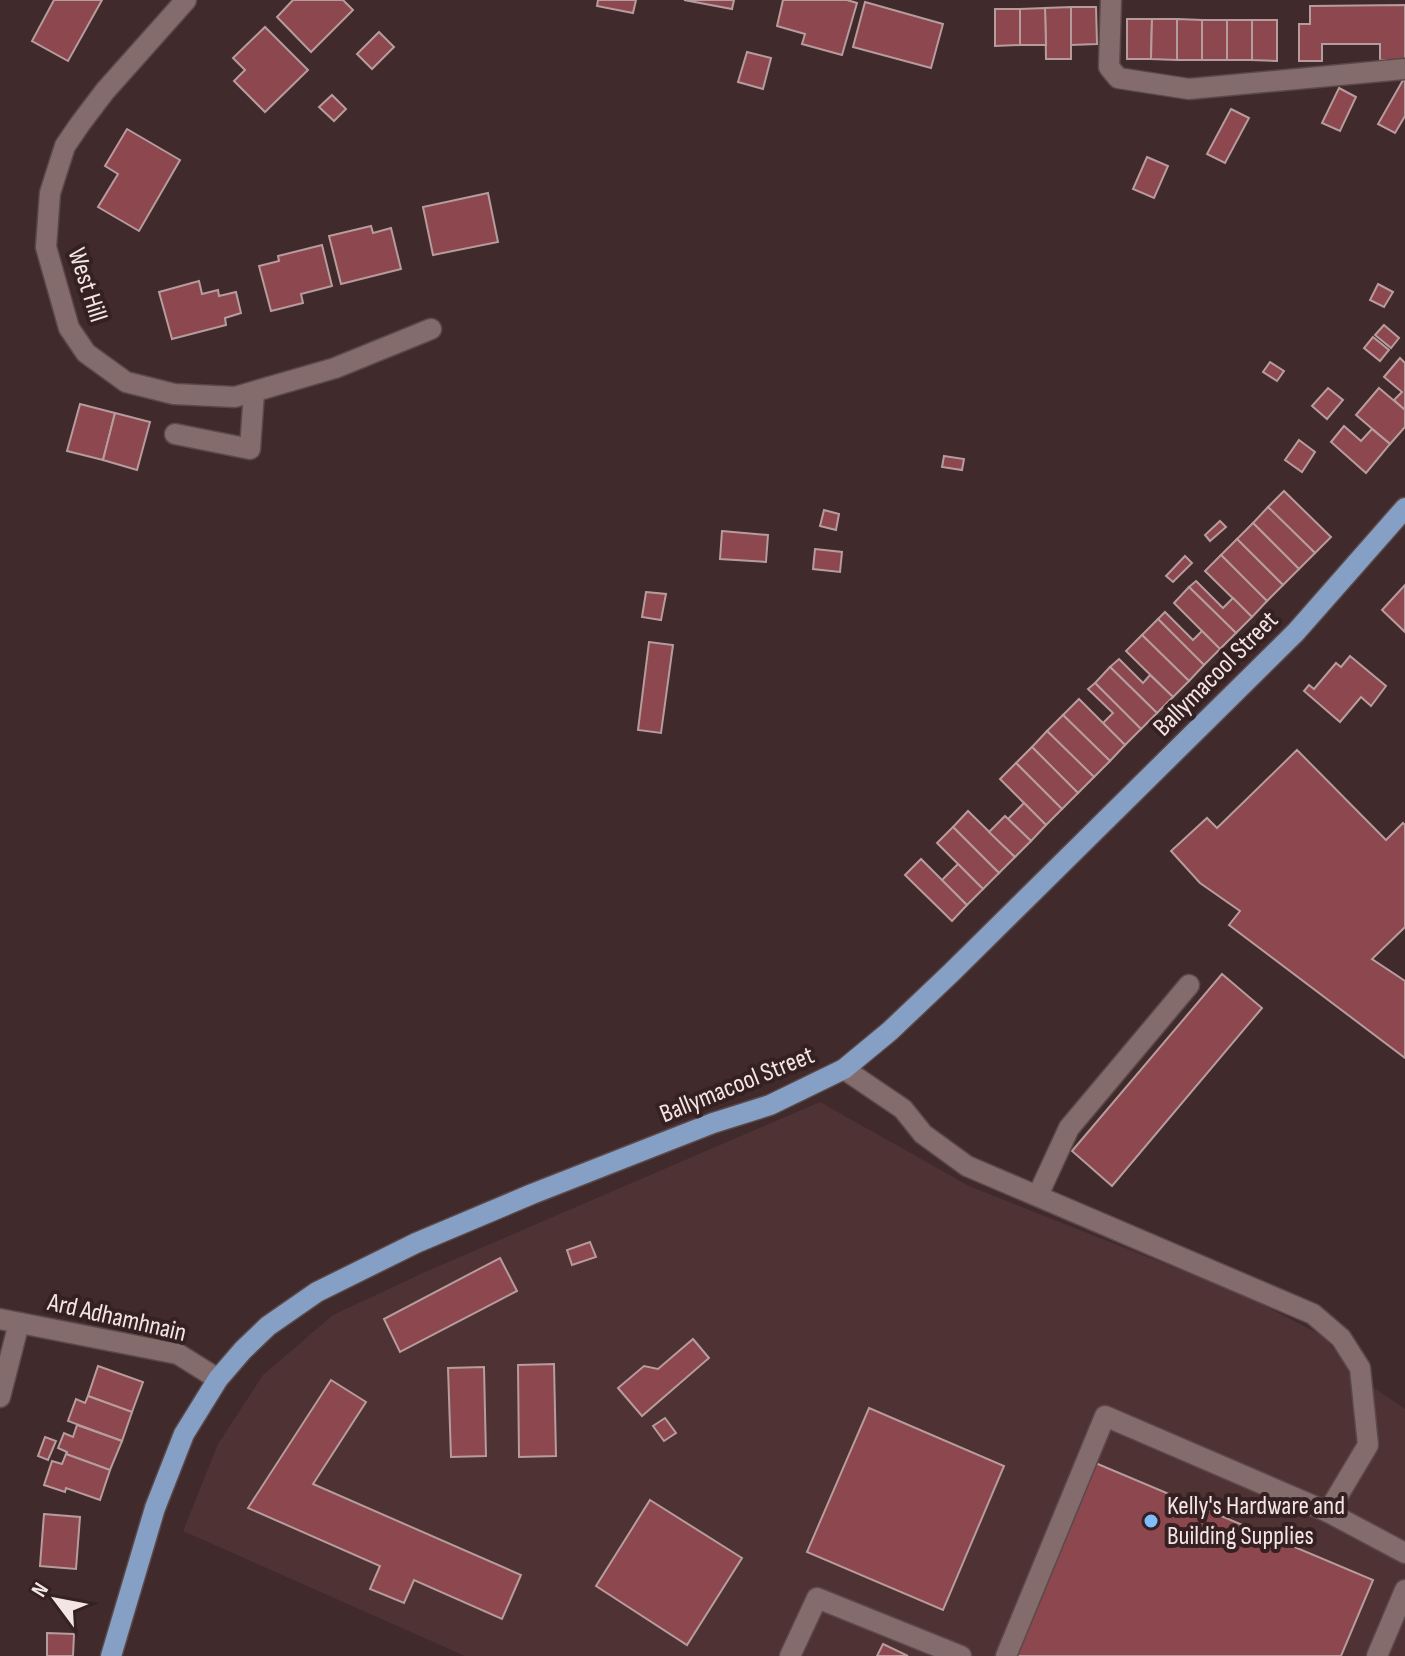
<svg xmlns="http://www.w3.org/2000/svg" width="1405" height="1656" font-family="'Sofia Sans Condensed',sans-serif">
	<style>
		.built { fill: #4f3234 }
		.building { fill: #8d474e; stroke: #b79c9d; stroke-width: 2 }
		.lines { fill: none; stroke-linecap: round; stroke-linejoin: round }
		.minor-casing { stroke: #5b494a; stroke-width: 23 }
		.major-casing { stroke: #5b494a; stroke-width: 23 }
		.minor { stroke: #846b6c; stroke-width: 20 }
		.major { stroke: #869fc4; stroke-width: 20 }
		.poi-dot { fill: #81bdfa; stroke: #352022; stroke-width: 3 }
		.labels { text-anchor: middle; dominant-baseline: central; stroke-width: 8; stroke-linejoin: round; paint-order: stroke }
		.street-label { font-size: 26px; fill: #f3e4e5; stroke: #352022 }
		.poi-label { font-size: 26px; fill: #f3e4e5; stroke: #352022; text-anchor: start }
	</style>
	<rect width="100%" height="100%" fill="#402a2c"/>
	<!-- built -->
	<polygon class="built" points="820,1102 969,1186 1244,1295 1323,1336 1354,1374 1405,1409 1405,1656 465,1656 183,1531 218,1444 263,1375 333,1315 425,1272"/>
	<!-- building -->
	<g class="building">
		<polygon points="54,0 102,0 68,61 32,41"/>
		<polygon points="293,0 343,0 353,10 311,52 277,17"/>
		<polygon points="598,0 636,0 633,13 597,6"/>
		<polygon points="684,0 734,0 732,9"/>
		<polygon points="783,0 847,0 857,3 842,55 802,44 805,34 777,26"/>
		<polygon points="865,2 943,24 931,68 853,47"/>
		<polygon points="1405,5 1405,60 1380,60 1380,44 1322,44 1322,61 1299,61 1299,24 1310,24 1310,6"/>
		<polygon points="1071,7 1071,59 1046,59 1045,8"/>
		<polygon points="1071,7 1096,7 1097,44 1071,45"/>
		<polygon points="1045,8 1046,45 1020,45 1020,9"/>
		<polygon points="995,9 1020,9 1020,45 995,46"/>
		<polygon points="1127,19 1152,19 1151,59 1127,59"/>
		<polygon points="1152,19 1177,19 1177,60 1151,59"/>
		<polygon points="1177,19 1202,20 1202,60 1177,60"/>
		<rect x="1202" y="20" width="25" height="40"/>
		<rect x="1227" y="20" width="25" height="40"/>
		<polygon points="1252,20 1277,20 1277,61 1252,60"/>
		<polygon points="265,27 308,70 265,112 234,81 245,70 233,58"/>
		<polygon points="379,32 394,47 372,69 357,54"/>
		<polygon points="747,52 771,58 763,89 738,82"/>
		<polygon points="1403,80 1405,81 1405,116 1395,133 1378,124"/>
		<polygon points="1339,88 1356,97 1340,131 1322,123"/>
		<polygon points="332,95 346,109 334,121 319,107"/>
		<polygon points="1231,109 1249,118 1225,163 1207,154"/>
		<polygon points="127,129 180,160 139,231 98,207 118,174 105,166"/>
		<polygon points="1147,157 1168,166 1154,198 1133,189"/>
		<polygon points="488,193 498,242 433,255 423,207"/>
		<polygon points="371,226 373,233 391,228 401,269 341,284 329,236"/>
		<polygon points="322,245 332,286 301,294 303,303 271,311 259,266 279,261 278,256"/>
		<polygon points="199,281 202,294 218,290 219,296 236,292 241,313 225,318 226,325 172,339 159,292"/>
		<polygon points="1378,284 1393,292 1384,307 1370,300"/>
		<polygon points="1384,325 1399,338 1391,348 1375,335"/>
		<polygon points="1373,337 1389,350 1380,361 1364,348"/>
		<polygon points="1400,358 1405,363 1405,410 1394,400 1402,392 1384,377"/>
		<polygon points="1270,362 1284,371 1277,381 1263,372"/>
		<polygon points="1328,388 1343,400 1327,419 1312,406"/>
		<polygon points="1379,388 1405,410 1405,427 1390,444 1356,415"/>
		<polygon points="80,404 115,413 103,460 67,451"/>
		<polygon points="115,413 150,422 137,470 103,460"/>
		<polygon points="1344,426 1361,441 1372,429 1390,444 1366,473 1331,442"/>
		<polygon points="1299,440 1315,452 1302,472 1285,460"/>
		<polygon points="944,456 964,459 962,470 942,467"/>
		<polygon points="1284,491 1331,537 1315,553 1268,507"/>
		<polygon points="1268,507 1315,553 1299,569 1253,523"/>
		<polygon points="824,510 839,514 836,530 820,526"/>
		<polygon points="1220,521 1226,527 1210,541 1205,535"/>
		<polygon points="1253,523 1299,569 1283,585 1237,539"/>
		<polygon points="722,531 768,535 766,562 720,559"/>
		<polygon points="1237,539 1283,585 1267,601 1221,555"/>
		<polygon points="815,549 842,552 840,572 813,569"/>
		<polygon points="1221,555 1267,601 1252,617 1205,571"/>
		<polygon points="1185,556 1192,563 1173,582 1166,576"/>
		<polygon points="1196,581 1223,608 1233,598 1252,617 1236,633 1189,587"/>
		<polygon points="1405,585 1405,632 1382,610"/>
		<polygon points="1189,587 1236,633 1220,649 1174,603"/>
		<polygon points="646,592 666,594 661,620 642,617"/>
		<polygon points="1165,612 1193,640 1202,631 1220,649 1204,665 1158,619"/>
		<polygon points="1158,619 1204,665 1189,681 1142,635"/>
		<polygon points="1142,635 1189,681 1173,697 1126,651"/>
		<polygon points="649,642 673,645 661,733 638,730"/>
		<polygon points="1350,656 1386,686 1371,706 1361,697 1340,722 1304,691 1309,685 1314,689 1336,663 1341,667"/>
		<polygon points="1119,659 1143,683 1150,675 1173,697 1157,713 1110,667"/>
		<polygon points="1110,667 1157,713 1141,729 1095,683"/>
		<polygon points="1095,683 1141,729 1125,745 1103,723 1113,713 1088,689"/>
		<polygon points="1079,699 1125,745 1110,761 1063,715"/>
		<polygon points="1063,715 1110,761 1094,777 1047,731"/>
		<polygon points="1047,731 1094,777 1078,793 1032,747"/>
		<polygon points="1032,747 1078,793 1062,809 1016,763"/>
		<polygon points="1297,750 1386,840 1403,823 1405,825 1405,927 1372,959 1405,981 1405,1058 1229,925 1240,911 1200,883 1171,851 1207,818 1217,828"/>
		<polygon points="1016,763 1062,809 1046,825 1000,779"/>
		<polygon points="1024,803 1046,825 1031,841 1008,819"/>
		<polygon points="968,811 1015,857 999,873 953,827"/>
		<polygon points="1005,816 1031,841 1015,857 989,832"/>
		<polygon points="953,827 999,873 983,889 937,843"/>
		<polygon points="921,859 967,905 952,921 905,875"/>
		<polygon points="958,864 983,889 967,905 942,880"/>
		<polygon points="1222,974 1262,1008 1112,1186 1072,1151"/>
		<polygon points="590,1242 596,1257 572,1265 567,1250"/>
		<polygon points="500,1258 517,1291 400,1352 384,1319"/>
		<polygon points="693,1339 709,1358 642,1416 618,1388 644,1366 658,1369"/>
		<polygon points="554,1364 556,1456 519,1457 518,1365"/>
		<polygon points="98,1366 143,1382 132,1412 88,1396"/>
		<polygon points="484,1367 486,1456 451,1457 448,1368"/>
		<polygon points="331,1380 366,1402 313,1484 521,1575 502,1619 414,1580 404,1603 370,1589 380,1566 248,1508"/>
		<polygon points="88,1396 132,1412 122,1441 68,1421 76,1399 85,1403"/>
		<polygon points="869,1408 1004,1466 943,1610 807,1552"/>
		<polygon points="665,1418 676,1433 664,1441 653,1426"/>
		<polygon points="77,1425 122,1441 110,1470 66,1454 67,1452 58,1448 64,1433 73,1437"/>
		<polygon points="45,1437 56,1441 48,1460 38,1456"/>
		<polygon points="66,1454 110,1470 100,1500 66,1488 65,1492 44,1485 52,1461 62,1464"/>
		<polygon points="1093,1462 1373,1580 1341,1656 1011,1656"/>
		<polygon points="650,1500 742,1558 687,1645 596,1586"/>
		<polygon points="44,1514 80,1517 76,1569 40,1566"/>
		<polygon points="47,1633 74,1634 73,1656 47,1656"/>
		<polygon points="883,1644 908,1656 877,1656"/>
	</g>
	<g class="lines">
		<!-- minor casing -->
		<g class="minor-casing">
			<g id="minor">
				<polyline points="186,0 105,91 80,124 65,146 50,193 46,247 69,328 86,353 126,382 174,394 235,397 335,368 431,329"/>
				<polyline points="1111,0 1109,67 1118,78 1189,89 1405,69"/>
				<polyline points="175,434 250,449 254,392"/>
				<polyline points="844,1069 903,1109 923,1134 967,1166 1313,1314 1341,1338 1360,1368 1368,1445 1328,1512 1105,1416 1006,1656"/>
				<polyline points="1038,1195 1069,1128 1189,985"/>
				<polyline points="0,1319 178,1354 218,1379"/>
				<polyline points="0,1397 19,1323"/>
				<polyline points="1328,1512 1405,1553"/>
				<polyline points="790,1656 817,1598 961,1656"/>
				<polyline points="1377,1656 1405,1590"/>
			</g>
		</g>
		<!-- major casing -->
		<g class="major-casing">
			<polyline id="major" points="111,1656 155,1508 184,1434 218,1379 243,1350 268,1326 317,1292 416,1243 532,1194 713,1123 770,1105 844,1069 890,1031 951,973 1296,632 1405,508"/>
		</g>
		<!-- minor -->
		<use href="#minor" class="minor"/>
		<!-- major -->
		<use href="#major" class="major"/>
	</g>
	<!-- markers -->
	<circle class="poi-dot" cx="1151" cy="1521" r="8"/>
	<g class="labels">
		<!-- street labels -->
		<g class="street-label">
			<text transform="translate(87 285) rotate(72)">West Hill</text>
			<text transform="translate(1216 674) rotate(-45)">Ballymacool Street</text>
			<text transform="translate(737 1085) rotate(-22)">Ballymacool Street</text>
			<text transform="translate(117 1318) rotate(13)">Ard Adhamhnain</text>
		</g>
		<!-- poi labels -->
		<g class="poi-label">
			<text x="1167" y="1506">Kelly's Hardware and<tspan x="1167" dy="30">Building Supplies</tspan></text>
		</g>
	</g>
	<!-- north arrow -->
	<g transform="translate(56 1600) rotate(302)" stroke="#352022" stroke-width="6" paint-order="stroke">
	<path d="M0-6L14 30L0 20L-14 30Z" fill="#f3e4e5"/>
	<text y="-12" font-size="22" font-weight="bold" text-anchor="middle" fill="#f3e4e5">N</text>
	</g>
</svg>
